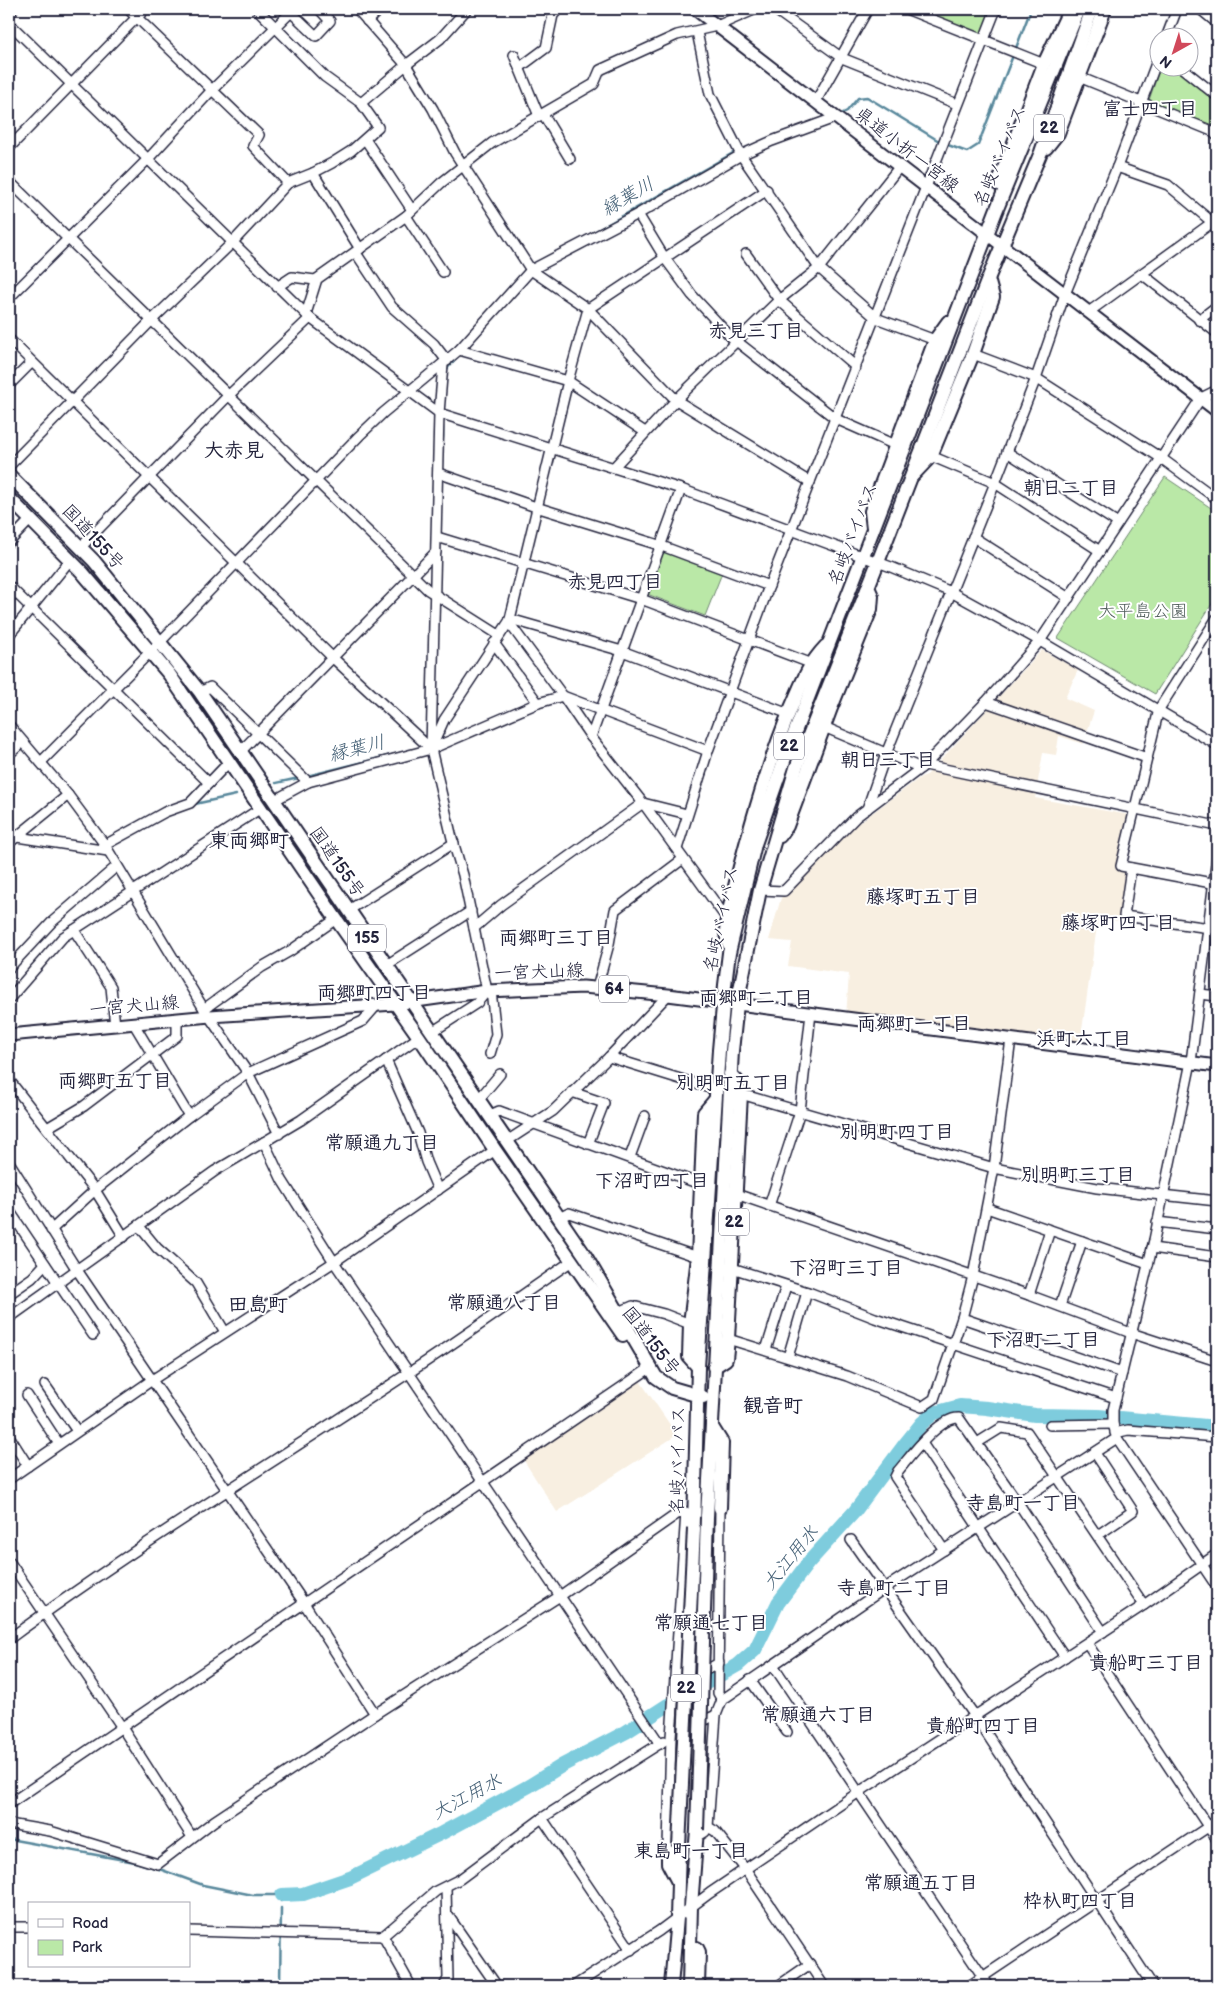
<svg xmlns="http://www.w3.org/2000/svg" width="1226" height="1995" font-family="'Balsamiq Sans','Klee One',sans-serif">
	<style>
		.built { fill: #f8efe1 }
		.green { fill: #bae8a7; stroke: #6e8571 }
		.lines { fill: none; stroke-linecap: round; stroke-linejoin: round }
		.stream { stroke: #59889c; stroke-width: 2.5 }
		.river { stroke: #7eccdd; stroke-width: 14 }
		.minor-casing { stroke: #22223b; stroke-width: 12 }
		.major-casing { stroke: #22223b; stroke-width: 15 }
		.highway-casing { stroke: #22223b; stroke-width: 16 }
		.minor { stroke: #fff; stroke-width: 9 }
		.major { stroke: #fff; stroke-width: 11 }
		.highway { stroke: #fff; stroke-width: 12 }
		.highway-bridge-casing { stroke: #22223b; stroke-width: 16; stroke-linecap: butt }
		.highway-bridge { stroke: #fff; stroke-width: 12 }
		.labels { text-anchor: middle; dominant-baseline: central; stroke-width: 4; stroke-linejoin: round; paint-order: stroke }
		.shield { fill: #fff; stroke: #646476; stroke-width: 1 }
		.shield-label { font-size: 16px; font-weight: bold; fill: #22223b }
		.street-label { font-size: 18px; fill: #22223b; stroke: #fff }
		.park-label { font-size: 18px; fill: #505d5b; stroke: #fff }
		.neighbourhood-label { font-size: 19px; font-weight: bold; fill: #22223b; stroke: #fff }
		.water-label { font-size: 19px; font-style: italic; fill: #425e74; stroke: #fff }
		.quarter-label { font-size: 20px; font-weight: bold; fill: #22223b; stroke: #fff }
	</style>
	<rect width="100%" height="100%" fill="#fff"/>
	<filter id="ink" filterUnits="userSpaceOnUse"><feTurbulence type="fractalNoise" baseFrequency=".02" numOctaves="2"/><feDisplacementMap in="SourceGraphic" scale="10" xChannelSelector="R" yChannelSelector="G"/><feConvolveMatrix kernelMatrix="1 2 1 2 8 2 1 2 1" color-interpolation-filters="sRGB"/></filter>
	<g filter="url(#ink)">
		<!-- built -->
		<g class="built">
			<polygon points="1042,650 1078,670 1065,698 1094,711 1083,744 1059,736 1056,755 1043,753 1035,798 1129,815 1116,868 1127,870 1121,921 1098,919 1080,1044 846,1017 849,974 788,966 792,942 769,940 781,898 856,825 921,777 927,775"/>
			<polygon points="638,1378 677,1435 557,1512 521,1456"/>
		</g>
		<!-- green -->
		<g class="green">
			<polygon points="918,9 991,9 981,34"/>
			<polygon points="1160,68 1177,68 1217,99 1217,122 1210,127 1148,103"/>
			<polygon points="1165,477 1217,512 1217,596 1155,694 1058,638"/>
			<polygon points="663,551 722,573 705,616 647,594"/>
		</g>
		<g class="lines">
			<!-- stream -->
			<g class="stream">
				<polyline points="1016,48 1031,9"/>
				<polyline points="843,113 847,111 858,98 867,97 939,141"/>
				<polyline points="948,145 967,152 978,145 1012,58"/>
				<polyline points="582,239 733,153"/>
				<polyline points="446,370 456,358"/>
				<polyline points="443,438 443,427"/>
				<polyline points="311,775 404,752"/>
				<polyline points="276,783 299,778"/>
				<polyline points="195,804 236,795"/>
				<polyline points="9,833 13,834"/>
				<polyline points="9,1839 135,1862 162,1870 203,1885 253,1895 282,1895 281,1901"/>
				<polyline points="280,1986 281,1908"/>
			</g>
			<!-- river -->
			<polyline class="river" points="282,1895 303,1894 350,1878 442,1833 529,1786 563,1765 626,1732 668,1705 738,1665 755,1650 778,1603 808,1563 855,1511 905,1444 922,1423 934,1413 960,1406 987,1408 1035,1415 1098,1416 1217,1427"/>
			<!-- minor casing -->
			<g class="minor-casing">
				<g id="minor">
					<polyline points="128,9 259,135 253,146 288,183"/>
					<polyline points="357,9 406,65 433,109 455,153 531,270 588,309 676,400 810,482"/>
					<polyline points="774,9 842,58 957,104"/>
					<polyline points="906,9 1044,64"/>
					<polyline points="1200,9 1217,23"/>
					<polyline points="291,12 316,36 330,21 319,9"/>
					<polyline points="9,14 13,9"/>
					<polyline points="367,21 380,9"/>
					<polyline points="9,23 310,318 439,413 681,489 891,567 951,592 1040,641 1217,745"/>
					<polyline points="697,32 710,94 741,155 819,268 876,318 935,340"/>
					<polyline points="1166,38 1177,9"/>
					<polyline points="514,55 539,116"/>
					<polyline points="519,68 546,48 553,15 559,9"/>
					<polyline points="1182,68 1217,96"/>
					<polyline points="1079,77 1212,131 1217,136"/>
					<polyline points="816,101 868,9"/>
					<polyline points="361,103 406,65 440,39 467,9"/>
					<polyline points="543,114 570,159"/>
					<polyline points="365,139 412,210"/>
					<polyline points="9,148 145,9"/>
					<polyline points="1117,167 1168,185 1212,222"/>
					<polyline points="313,173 360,249"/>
					<polyline points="9,181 428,590 499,635"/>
					<polyline points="638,214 664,257 692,295 730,336 836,419 895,445"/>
					<polyline points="406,216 443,272"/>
					<polyline points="356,253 392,307 434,344 447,361"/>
					<polyline points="746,254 779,300 856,367"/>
					<polyline points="1142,274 1217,333"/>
					<polyline points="277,287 292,277 315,280"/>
					<polyline points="9,298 147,160 212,90 294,9"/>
					<polyline points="1090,311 1217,219"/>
					<polyline points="306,314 317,279 406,216 441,183 492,143 594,84 600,70 677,35 717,26 756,9"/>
					<polyline points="1199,320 1217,306"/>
					<polyline points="9,339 332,657 431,749 444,720 510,620"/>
					<polyline points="459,350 568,381 645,432"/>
					<polyline points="973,354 1036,378 1161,458 1217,499"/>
					<polyline points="9,385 32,362"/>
					<polyline points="1007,452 1118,523"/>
					<polyline points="931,456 995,483 1100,551"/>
					<polyline points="9,466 152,320 232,243 288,183 313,173 332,163 351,151 378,127 361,103 325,77 257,9"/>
					<polyline points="614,467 676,400 779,300 819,268 900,166"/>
					<polyline points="438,473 536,507 659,545 769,586"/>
					<polyline points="437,537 641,599 810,663"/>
					<polyline points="973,537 1069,598"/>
					<polyline points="9,542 31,519"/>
					<polyline points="81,547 229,395 310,318"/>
					<polyline points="9,586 209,783"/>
					<polyline points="1217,618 1159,709 1121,866 1217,884"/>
					<polyline points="510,619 622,651 789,714"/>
					<polyline points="9,635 71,559"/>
					<polyline points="494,643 538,703"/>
					<polyline points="200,692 210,687 308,782"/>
					<polyline points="986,702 1147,758"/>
					<polyline points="9,725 68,795 105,845 204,1009 248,1073 279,1134"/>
					<polyline points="824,727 921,768"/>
					<polyline points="591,737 681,489"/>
					<polyline points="240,752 436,552"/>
					<polyline points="9,754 23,742"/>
					<polyline points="41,762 160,642 359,436 383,413 459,350 531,270 638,214 741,155 772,141 837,117"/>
					<polyline points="925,765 1217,826"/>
					<polyline points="273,801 308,782 431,749 538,703 563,696 708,751"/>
					<polyline points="867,809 886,754 995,483 1036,378 1065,294 1117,167 1158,58"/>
					<polyline points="17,837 108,851"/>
					<polyline points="9,843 68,795"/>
					<polyline points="105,845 165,812 190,803 229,762"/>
					<polyline points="677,849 708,751 769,586 996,9"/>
					<polyline points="1217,857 1191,1062 1154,1240 1113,1410 1113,1424 1117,1438 1217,1587"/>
					<polyline points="1131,868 1124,916 1217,929"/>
					<polyline points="760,890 784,891 856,817 925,765 986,702 1040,641 1201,398 1217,390"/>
					<polyline points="349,910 454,843"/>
					<polyline points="727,919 643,803 591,737 563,696 510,624 510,619 568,381 588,309 767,190"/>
					<polyline points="474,928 501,905 643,803 687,814"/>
					<polyline points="74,930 111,987 115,1026"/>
					<polyline points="385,966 471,911"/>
					<polyline points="9,968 52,922 117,866"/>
					<polyline points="597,988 609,944 615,910 683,859"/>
					<polyline points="1200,994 1217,996"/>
					<polyline points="9,999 63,937 261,808"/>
					<polyline points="204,1009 262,967 290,951 336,919"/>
					<polyline points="134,1024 189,1116"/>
					<polyline points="432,1032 477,1003 487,991 463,875 452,838 431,749 439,413 443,365"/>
					<polyline points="490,1054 496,1034 491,991"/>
					<polyline points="609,1057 716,1090"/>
					<polyline points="386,1060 418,1133 426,1162 438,1190"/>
					<polyline points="9,1080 95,1190 124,1237"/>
					<polyline points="572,1092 604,1103 588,1144"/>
					<polyline points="741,1094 994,1168 1097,1188 1217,1201"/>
					<polyline points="479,1099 500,1074"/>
					<polyline points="490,1115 499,1111 700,1184"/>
					<polyline points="47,1128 84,1106 177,1036 177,1020"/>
					<polyline points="507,1141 553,1111 609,1057 668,995"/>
					<polyline points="264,1142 282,1180 334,1262 660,1744"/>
					<polyline points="630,1157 645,1116"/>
					<polyline points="9,1162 77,1270 304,1603 375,1714"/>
					<polyline points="736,1194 1029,1295 1131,1333 1217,1361"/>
					<polyline points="769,1206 800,1111 811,1013"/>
					<polyline points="987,1208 1148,1264"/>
					<polyline points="9,1210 93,1335"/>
					<polyline points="559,1218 569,1213 698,1257"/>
					<polyline points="1157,1222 1217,1229"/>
					<polyline points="139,1226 157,1248 196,1283 225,1332"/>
					<polyline points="51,1230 95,1190 189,1116 248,1073 363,1021 376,1006"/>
					<polyline points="1152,1248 1217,1257"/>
					<polyline points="732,1268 811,1293 875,1318 1116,1398"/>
					<polyline points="9,1294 32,1278 45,1264"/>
					<polyline points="1029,1295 1050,1230"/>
					<polyline points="1060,1306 1082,1241"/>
					<polyline points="619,1312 633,1306 664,1314 690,1324"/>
					<polyline points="9,1318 215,1171 301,1120 419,1037"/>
					<polyline points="962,1318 1122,1373"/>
					<polyline points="728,1339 847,1376 922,1407 934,1399 962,1318 973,1276 994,1168 1011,1039"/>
					<polyline points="766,1350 786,1286"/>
					<polyline points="788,1357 807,1292"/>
					<polyline points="45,1385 77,1431"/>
					<polyline points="27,1395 59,1444"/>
					<polyline points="1050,1425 1113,1424"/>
					<polyline points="1115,1433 1128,1430 1217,1437"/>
					<polyline points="9,1436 28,1466"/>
					<polyline points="922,1443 1065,1657"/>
					<polyline points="977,1443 1001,1428 1027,1432 1144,1605"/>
					<polyline points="1095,1453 1133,1511 1098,1535"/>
					<polyline points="9,1479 152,1380 334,1262 495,1150"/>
					<polyline points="851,1540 975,1716 1153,1986"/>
					<path d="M944,1550L895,1477L898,1471C910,1457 939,1417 959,1418L1017,1501L1103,1632"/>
					<polyline points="9,1561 121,1726 192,1837"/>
					<path d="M9,1639C137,1545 274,1462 407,1374C463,1338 517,1298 572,1261"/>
					<polyline points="1087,1643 1217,1840"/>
					<polyline points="773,1665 989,1986"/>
					<polyline points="750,1680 787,1732"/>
					<polyline points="684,1682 719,1663"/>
					<polyline points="722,1700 885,1588 1117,1438"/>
					<polyline points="682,1731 716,1715"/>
					<polyline points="9,1804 647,1370"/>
					<polyline points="542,1818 631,1950"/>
					<polyline points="9,1824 50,1831 158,1864 214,1821 375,1714 560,1596 677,1514 686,1512 671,1737 668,1846"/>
					<polyline points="708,1827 715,1831 746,1870 824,1986"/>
					<polyline points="697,1837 705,1832 708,1827 716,1715 722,1700 718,1693 720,1508"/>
					<polyline points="447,1914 497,1986"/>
					<polyline points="9,1927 29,1927"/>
					<polyline points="189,1931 383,1936 436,1891 460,1879 542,1818 664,1741"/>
					<polyline points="383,1936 411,1986"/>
					<polyline points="444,1986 448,1979 446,1887"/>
					<polyline points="574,1986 659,1931 710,1893 859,1792 1144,1605 1217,1554"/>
					<polyline points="778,1986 810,1964"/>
					<polyline points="969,1986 1217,1821"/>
				</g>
			</g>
			<!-- major casing -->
			<g class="major-casing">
				<g id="major">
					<polyline points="695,9 1217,411"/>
					<polyline points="9,1035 210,1016 395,1004 487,991 583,987 668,995 1217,1066"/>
				</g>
			</g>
			<!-- highway casing -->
			<g class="highway-casing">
				<g id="highway">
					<polyline points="1046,148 1058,133 1105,9"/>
					<polyline points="998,184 1044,64 1067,15 1072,9"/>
					<polyline points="9,475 94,561 200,692 586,1257 656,1377 672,1388 703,1397"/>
					<polyline points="912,476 931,456 973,354 993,297 988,279"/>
					<polyline points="9,498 82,572 169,674 336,919 419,1037 495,1150 623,1335"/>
					<polyline points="873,528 871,511 935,340 948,322"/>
					<polyline points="780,836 787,826 831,708 871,609 872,596 868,587"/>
					<path d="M728,943L726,933L727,919C744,848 763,776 791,708C802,683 807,666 826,646"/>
					<polyline points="698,1367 689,1357 690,1324 698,1257 704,1113 715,1100"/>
					<polyline points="714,1367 726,1359 728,1339 741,1094 737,1081 730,1074"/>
					<polyline points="712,1427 722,1443 720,1508"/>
					<polyline points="707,1517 732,1051 737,1004 760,890 796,768 878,562 988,279 1041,152 1092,9"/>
					<polyline points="694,1528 698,1367 719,1050 725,985 729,953 755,844 786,755 996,211 1079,9"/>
					<polyline points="668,1846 668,1863 677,1880"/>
					<polyline points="697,1948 699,1952 698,1986"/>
					<polyline points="671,1986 677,1918 679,1847"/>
					<polyline points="689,1986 691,1906 697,1830"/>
				</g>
			</g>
			<!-- minor -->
			<use href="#minor" class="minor"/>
			<!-- major -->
			<use href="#major" class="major"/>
			<!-- highway -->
			<use href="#highway" class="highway"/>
			<!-- highway-bridge casing -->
			<g class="highway-bridge-casing">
				<g id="highway-bridge">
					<polyline points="697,1830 707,1517"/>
					<polyline points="679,1847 694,1528"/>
				</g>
			</g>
			<!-- highway-bridge -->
			<use href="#highway-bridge" class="highway-bridge"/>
		</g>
	</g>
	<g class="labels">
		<!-- shield labels -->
		<g class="shield">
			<rect x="1034" y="114.5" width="30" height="27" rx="4"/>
			<rect x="774" y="732.5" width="30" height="27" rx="4"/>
			<rect x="348" y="924.5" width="38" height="27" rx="4"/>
			<rect x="599" y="975.5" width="30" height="27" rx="4"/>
			<rect x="719" y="1208.5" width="30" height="27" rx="4"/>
			<rect x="671" y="1674.5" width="30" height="27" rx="4"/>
		</g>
		<g class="shield-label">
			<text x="1049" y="128">22</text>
			<text x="789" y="746">22</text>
			<text x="367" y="938">155</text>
			<text x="614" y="989">64</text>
			<text x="734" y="1222">22</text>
			<text x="686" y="1688">22</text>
		</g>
		<!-- street labels -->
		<g class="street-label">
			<text transform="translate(907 150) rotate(38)">県道小折一宮線</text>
			<text transform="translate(1000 156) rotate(-67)">名岐バイパス</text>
			<text transform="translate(853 534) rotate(-69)">名岐バイパス</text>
			<text transform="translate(93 537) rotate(47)">国道155号</text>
			<text transform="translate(337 862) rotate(55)">国道155号</text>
			<text transform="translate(721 919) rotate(-78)">名岐バイパス</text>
			<text transform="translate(539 972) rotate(-2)">一宮犬山線</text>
			<text transform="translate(134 1006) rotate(-5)">一宮犬山線</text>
			<text transform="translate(651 1341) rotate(52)">国道155号</text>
			<text transform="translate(678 1460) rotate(-89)">名岐バイパス</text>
		</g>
		<!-- park labels -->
		<g class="park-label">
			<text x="1143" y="611">大平島公園</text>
		</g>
		<!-- neighbourhood labels -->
		<g class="neighbourhood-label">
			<text x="1150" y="109">富士四丁目</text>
			<text x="756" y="331">赤見三丁目</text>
			<text x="1071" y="488">朝日二丁目</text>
			<text x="615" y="582">赤見四丁目</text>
			<text x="888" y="760">朝日三丁目</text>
			<text x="923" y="897">藤塚町五丁目</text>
			<text x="1118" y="923">藤塚町四丁目</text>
			<text x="556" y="938">両郷町三丁目</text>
			<text x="374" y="993">両郷町四丁目</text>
			<text x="756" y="998">両郷町二丁目</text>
			<text x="914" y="1024">両郷町一丁目</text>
			<text x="1084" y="1039">浜町六丁目</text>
			<text x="115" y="1081">両郷町五丁目</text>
			<text x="733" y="1083">別明町五丁目</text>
			<text x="897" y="1132">別明町四丁目</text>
			<text x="382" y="1143">常願通九丁目</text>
			<text x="1078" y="1175">別明町三丁目</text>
			<text x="652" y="1181">下沼町四丁目</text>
			<text x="846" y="1268">下沼町三丁目</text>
			<text x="504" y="1303">常願通八丁目</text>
			<text x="1043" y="1340">下沼町二丁目</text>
			<text x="1023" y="1503">寺島町一丁目</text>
			<text x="894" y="1588">寺島町二丁目</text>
			<text x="711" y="1623">常願通七丁目</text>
			<text x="1146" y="1663">貴船町三丁目</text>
			<text x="818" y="1715">常願通六丁目</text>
			<text x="983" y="1726">貴船町四丁目</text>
			<text x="691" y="1851">東島町一丁目</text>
			<text x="921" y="1883">常願通五丁目</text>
			<text x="1080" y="1901">枠杁町四丁目</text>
		</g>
		<!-- water labels -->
		<g class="water-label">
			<text transform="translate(628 197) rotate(-30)">縁葉川</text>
			<text transform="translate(357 749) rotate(-14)">縁葉川</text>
			<text transform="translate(791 1558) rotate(-51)">大江用水</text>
			<text transform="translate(467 1797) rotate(-28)">大江用水</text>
		</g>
		<!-- quarter labels -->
		<g class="quarter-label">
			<text x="234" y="451">大赤見</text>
			<text x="249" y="841">東両郷町</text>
			<text x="258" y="1305">田島町</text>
			<text x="773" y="1406">観音町</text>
		</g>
	</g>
	<!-- margin -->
	<rect width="1226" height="1995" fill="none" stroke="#fff" stroke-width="30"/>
	<rect x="15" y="15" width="1196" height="1965" fill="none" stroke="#22223b" stroke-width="2" filter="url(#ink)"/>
	<!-- legend -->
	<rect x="28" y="1902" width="162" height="65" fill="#ffffff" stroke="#a7a7b1"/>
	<rect x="38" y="1919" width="25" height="8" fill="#ffffff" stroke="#a7a7b1"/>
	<text x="72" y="1928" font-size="15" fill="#22223b">Road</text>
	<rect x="38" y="1940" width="25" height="15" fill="#bae8a7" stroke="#a7a7b1"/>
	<text x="72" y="1952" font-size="15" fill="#22223b">Park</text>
	<!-- north arrow -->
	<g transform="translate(1174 52) rotate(219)"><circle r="24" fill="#ffffff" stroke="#a7a7b1"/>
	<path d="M0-4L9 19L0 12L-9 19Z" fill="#d1495b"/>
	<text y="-8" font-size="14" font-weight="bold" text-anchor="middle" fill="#22223b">N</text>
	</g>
</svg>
